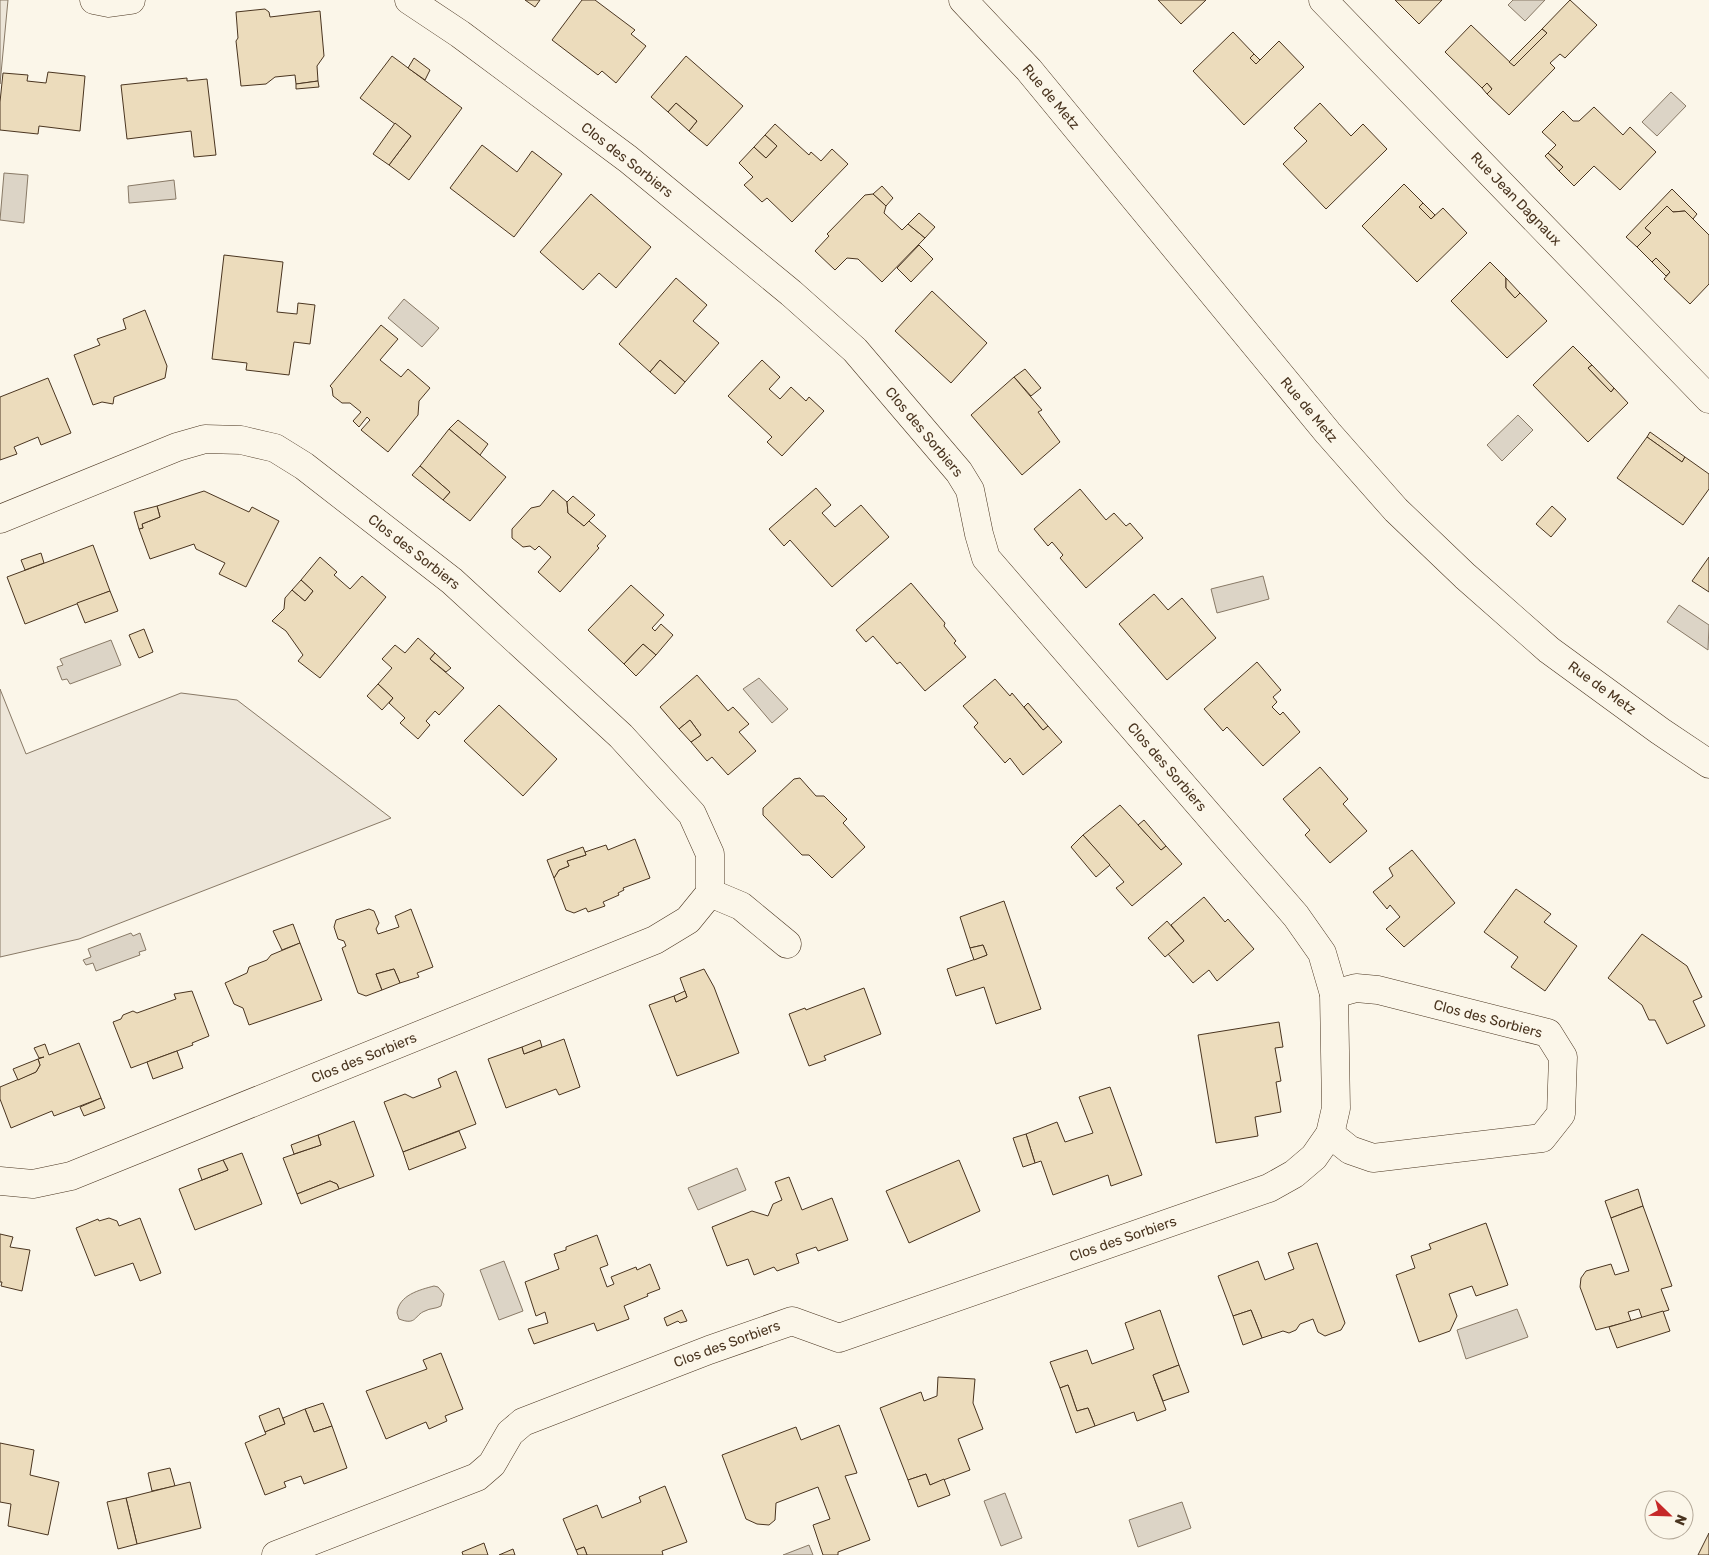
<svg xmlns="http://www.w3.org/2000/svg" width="1709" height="1555" font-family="Rubik,sans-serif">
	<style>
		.green { fill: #ede6d9; stroke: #887966 }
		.water { fill: #dcd4c6; stroke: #887966 }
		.building { fill: #ecdcbc; stroke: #4a3520 }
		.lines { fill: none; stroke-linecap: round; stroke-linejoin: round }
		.minor-casing { stroke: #4a3520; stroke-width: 29 }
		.secondary-casing { stroke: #4a3520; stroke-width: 29 }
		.minor { stroke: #fbf6e9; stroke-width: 28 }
		.secondary { stroke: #fbf6e9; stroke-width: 28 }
		.labels { text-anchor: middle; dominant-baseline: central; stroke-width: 4; stroke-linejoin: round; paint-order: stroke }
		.street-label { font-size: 14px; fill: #4a3520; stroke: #fbf6e9 }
	</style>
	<rect width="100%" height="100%" fill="#fbf6e9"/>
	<!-- green -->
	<g class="green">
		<polygon points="0,0 8,0 0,84"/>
		<polygon points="0,689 26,754 181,693 237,700 391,818 79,939 0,957"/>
	</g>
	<!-- water -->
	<g class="water">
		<polygon points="1513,0 1545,0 1525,21 1508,5"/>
		<polygon points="1671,92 1686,106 1657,136 1642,122"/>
		<polygon points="4,173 28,175 24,223 0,220"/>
		<polygon points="174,180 176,199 129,203 128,186"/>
		<polygon points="404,299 439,328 422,347 388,318"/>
		<polygon points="1518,415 1533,430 1502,461 1487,445"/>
		<polygon points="1263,576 1269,599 1217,613 1211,589"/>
		<polygon points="1679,605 1709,625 1708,650 1667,622"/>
		<polygon points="111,640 121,665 70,684 67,679 62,680 57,667 63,665 60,659"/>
		<polygon points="759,678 788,709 772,723 743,689"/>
		<polygon points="131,933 133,936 140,933 146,950 139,952 140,955 96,971 93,963 86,965 83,960 91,957 88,949"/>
		<polygon points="737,1168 746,1190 698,1210 688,1188"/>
		<polygon points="504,1261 523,1311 499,1320 480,1270"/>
		<path d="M434,1286L438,1287L444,1294L441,1306C436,1309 430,1308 425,1311C414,1315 417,1326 399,1319L397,1313C399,1295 419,1290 434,1286Z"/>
		<polygon points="1517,1309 1528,1337 1466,1359 1457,1330"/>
		<polygon points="1005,1493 1022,1538 1001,1546 984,1501"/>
		<polygon points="1182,1502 1191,1528 1138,1547 1129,1520"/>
		<polygon points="809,1545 813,1555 783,1555"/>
	</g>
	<!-- building -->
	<g class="building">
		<polygon points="525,0 540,0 535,7"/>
		<polygon points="582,0 595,0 635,30 631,34 646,46 616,83 602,71 598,75 552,40"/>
		<polygon points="1158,0 1206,0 1181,24"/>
		<polygon points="1395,0 1442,0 1419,24"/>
		<polygon points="1570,0 1597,25 1565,58 1560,54 1550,63 1555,68 1509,115 1487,94 1492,89 1487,83 1482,88 1445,52 1471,25 1514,66 1547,33 1542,29"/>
		<polygon points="265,9 269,12 270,17 320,11 324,56 317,66 318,81 296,84 295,75 275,77 266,84 241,86 236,41 238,38 236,12"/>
		<polygon points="1542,29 1547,33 1514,66 1509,62"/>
		<polygon points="1233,32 1254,54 1250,58 1256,64 1279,41 1304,67 1244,125 1193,71"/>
		<polygon points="1254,54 1260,60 1256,64 1250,58"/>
		<polygon points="392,56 462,108 409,180 389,165 411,136 360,98"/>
		<polygon points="686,56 743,106 707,146 689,131 697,121 676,103 668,112 651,97"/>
		<polygon points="414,58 430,70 425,80 408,68"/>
		<polygon points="48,72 85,76 80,131 39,126 38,134 0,130 0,102 3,73 28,75 27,81 46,83"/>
		<polygon points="187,78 187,81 207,79 216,155 194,157 191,131 127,139 121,85"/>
		<polygon points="318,81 319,87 296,89 296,84"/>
		<polygon points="1487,83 1492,89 1487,94 1482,88"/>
		<polygon points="676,103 697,121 689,131 668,112"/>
		<polygon points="1320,103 1351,136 1363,124 1387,149 1326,209 1283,164 1307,141 1294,128"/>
		<polygon points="1594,107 1623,135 1630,127 1656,152 1620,190 1594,166 1574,186 1559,171 1563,167 1548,153 1556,145 1542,132 1563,111 1573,121 1579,121"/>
		<polygon points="395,123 411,136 389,165 373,154"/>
		<polygon points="775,124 809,155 811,152 821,161 832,149 848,164 792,222 767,198 762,202 744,185 753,177 739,163 754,147 766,158 777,146 765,135"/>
		<polygon points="765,135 777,146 766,158 754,147"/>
		<polygon points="482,145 517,172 532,151 562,174 514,237 450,188"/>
		<polygon points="1548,153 1563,167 1559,171 1545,156"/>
		<polygon points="1404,184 1423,203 1419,207 1431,219 1443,208 1467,233 1417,282 1362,226"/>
		<polygon points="882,186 893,198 886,206 873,194"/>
		<polygon points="1672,189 1697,214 1693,219 1685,211 1673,212 1667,206 1645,228 1651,233 1637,247 1626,237"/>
		<polygon points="591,194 651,247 616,288 599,273 583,290 540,252"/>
		<polygon points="873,194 886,206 884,213 902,230 908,224 925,238 882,282 858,259 847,258 835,270 815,251 829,236 827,234 865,195"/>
		<polygon points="1423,203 1435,215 1431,219 1419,207"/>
		<polygon points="1667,206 1673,212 1685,211 1709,235 1709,284 1690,304 1664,279 1670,272 1656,258 1652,262 1637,247 1651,233 1645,228"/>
		<polygon points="919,213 935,227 925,238 908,224"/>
		<polygon points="919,245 933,259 911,282 897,268"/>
		<polygon points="224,255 283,262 277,312 297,314 298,303 315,305 310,344 294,342 289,375 246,370 247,363 212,359"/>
		<polygon points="1656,258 1670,272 1666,276 1652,262"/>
		<polygon points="1490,262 1506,278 1506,288 1515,298 1520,293 1547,321 1507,358 1451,301"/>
		<polygon points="676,278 707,305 693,321 719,343 685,382 660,360 650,372 619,344"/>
		<polygon points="1506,278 1520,293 1515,298 1506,288"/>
		<polygon points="932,291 987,343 951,383 895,331"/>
		<polygon points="145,310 167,366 165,378 114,397 113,404 102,402 93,405 74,355 100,345 97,339 126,329 123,319"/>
		<polygon points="381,325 398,339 380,360 401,377 408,369 430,388 419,401 418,415 388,452 361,430 370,420 367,417 359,427 353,421 361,412 350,403 342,403 333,396 332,388 330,386"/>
		<polygon points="1573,346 1592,365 1588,368 1611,392 1614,388 1628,403 1588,442 1533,385"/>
		<polygon points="660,360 685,382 675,394 650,372"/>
		<polygon points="762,360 780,377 769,389 780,399 791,387 806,401 809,397 824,411 782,456 767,442 772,437 728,396"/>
		<polygon points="1592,365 1614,388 1611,392 1588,368"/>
		<polygon points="1025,369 1041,388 1031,396 1014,377"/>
		<polygon points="1014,377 1042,410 1038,412 1060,442 1022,475 971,415"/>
		<polygon points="48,378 71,433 41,445 38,437 14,447 17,454 0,460 0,397"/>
		<polygon points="458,420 488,444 480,455 449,429"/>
		<polygon points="449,429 506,477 470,521 443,500 450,492 420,466"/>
		<polygon points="1650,432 1685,457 1682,462 1647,437"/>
		<polygon points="1647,437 1682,462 1685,457 1709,474 1709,489 1683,525 1617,478"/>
		<polygon points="420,466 450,492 443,500 412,475"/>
		<polygon points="816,488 831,505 822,513 835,527 861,505 889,537 832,587 790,540 784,546 769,529"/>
		<polygon points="1080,489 1106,520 1114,513 1126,526 1130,523 1143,538 1086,588 1060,558 1063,555 1052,542 1048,546 1034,529"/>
		<polygon points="553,490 567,502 568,513 584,526 589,521 606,536 597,546 599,548 560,592 538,572 551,557 539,546 535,550 530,546 523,547 512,538 512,529 531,508 540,506"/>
		<polygon points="204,491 249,512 252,507 279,521 246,587 219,574 225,563 196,549 194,544 150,559 139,529 143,528 142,524 160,517 157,506"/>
		<polygon points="573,496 595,515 584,526 568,513 567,502"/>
		<polygon points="157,506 160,517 142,524 143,528 139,529 134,512"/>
		<polygon points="1552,506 1566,519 1551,537 1536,524"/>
		<polygon points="93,545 110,591 25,624 7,577"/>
		<polygon points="41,553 44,563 25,570 21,560"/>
		<polygon points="320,557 337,572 334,575 350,589 362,576 386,597 320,678 298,661 303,655 286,631 272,621 284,609 285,598 292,590 305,601 313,591 301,580"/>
		<polygon points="1709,557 1709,592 1692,581"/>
		<polygon points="301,580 313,591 305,601 292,590"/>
		<polygon points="911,583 945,623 944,626 956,641 954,643 966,657 925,691 900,662 897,664 873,636 866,642 856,630"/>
		<polygon points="631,585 664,615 652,628 655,631 661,624 673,635 656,655 643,644 624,664 588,630"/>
		<polygon points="110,591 118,611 85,623 77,603"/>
		<polygon points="1154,594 1168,610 1182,598 1216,638 1167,680 1119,624"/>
		<polygon points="144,629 153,652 139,658 129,635"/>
		<polygon points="418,638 435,653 430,659 464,688 439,715 435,711 426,721 430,725 418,739 400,723 405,718 389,703 393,698 378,684 392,668 382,659 395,645 405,653"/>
		<polygon points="643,644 656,655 636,676 624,664"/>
		<polygon points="435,653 451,668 446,672 430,659"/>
		<polygon points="1257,662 1281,690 1273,697 1277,702 1272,707 1280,715 1283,712 1300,732 1263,766 1227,727 1223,731 1204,709"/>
		<polygon points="697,675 728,711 733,707 749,724 739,732 756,751 728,775 712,757 707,761 691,742 701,735 690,720 679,729 660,707"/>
		<polygon points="995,679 1010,696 1012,693 1043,730 1048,726 1062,742 1023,775 1010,758 1005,763 974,727 978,723 963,706"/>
		<polygon points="378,684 393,698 382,710 367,696"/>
		<polygon points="1028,703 1048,726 1043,730 1024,707"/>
		<polygon points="499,705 557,759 523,796 464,741"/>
		<polygon points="690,720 701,735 691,742 679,729"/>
		<polygon points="1320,767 1348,799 1343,804 1367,831 1330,863 1305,835 1310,830 1283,799"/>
		<polygon points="800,778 816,796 824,796 847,819 843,823 865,847 832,878 809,855 802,855 763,815 763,808 794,779"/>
		<polygon points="1120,805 1161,850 1166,846 1182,864 1132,906 1116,888 1124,882 1083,835"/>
		<polygon points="1144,820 1166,846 1161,850 1138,825"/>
		<polygon points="1083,835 1110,865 1096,877 1071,847"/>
		<polygon points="635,839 650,878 623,888 624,890 618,893 619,895 603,902 605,906 588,912 586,908 574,913 566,910 554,878 559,870 569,866 567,861 586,855 585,852 606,845 608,850"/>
		<polygon points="583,847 586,855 567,861 569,866 559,870 554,878 547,860"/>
		<polygon points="1412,850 1455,903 1404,947 1386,929 1400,917 1390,905 1387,909 1373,892 1393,876 1389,868"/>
		<polygon points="1516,889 1551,914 1544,922 1577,946 1545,991 1511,967 1518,957 1484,932"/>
		<polygon points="1204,897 1225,922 1228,919 1254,949 1217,981 1209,970 1193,983 1168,954 1184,941 1171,925"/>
		<polygon points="1004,901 1041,1009 996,1024 984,987 956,996 947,969 987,955 983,945 970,948 960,917"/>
		<polygon points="369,909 374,911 379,923 376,929 378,934 399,927 395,916 411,909 433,967 417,973 419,977 400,983 394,969 376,974 382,990 366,996 358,993 342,948 346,946 344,941 338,939 334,927 336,920"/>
		<polygon points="1167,921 1184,941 1165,957 1148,938"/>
		<polygon points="293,924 300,943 282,950 273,931"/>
		<polygon points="1642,934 1687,966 1702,997 1693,1001 1705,1026 1667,1044 1655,1020 1649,1020 1642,1005 1608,978"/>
		<polygon points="300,943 322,1000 249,1025 243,1008 234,1004 225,983 247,973 249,967 267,960 271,955"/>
		<polygon points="983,945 987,955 974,960 970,948"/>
		<polygon points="394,969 400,983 382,990 376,974"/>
		<polygon points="704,969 714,987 739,1053 677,1076 649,1005 674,996 676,1002 687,997 680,978"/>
		<polygon points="864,988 881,1034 824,1056 826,1060 809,1066 789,1014 805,1008 806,1010"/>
		<polygon points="192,991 209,1036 192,1043 193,1045 131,1068 113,1022 121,1019 123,1015 133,1011 137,1013 176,999 174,994"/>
		<polygon points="685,991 687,997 676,1002 674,996"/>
		<polygon points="1279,1022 1283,1047 1275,1048 1281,1081 1276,1082 1281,1112 1255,1117 1258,1136 1216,1143 1198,1035"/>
		<polygon points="564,1039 580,1087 559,1095 556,1089 506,1108 488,1059 522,1047 524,1054"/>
		<polygon points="540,1040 542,1047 524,1054 522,1047"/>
		<polygon points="79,1043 101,1098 54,1116 52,1111 11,1128 0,1099 0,1087 36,1072 40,1065 38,1059 44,1057 39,1058 34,1048 45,1044 49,1055"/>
		<polygon points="177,1051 183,1068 153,1079 147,1062"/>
		<polygon points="38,1059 40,1065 36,1072 18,1080 13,1069"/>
		<polygon points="456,1071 476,1124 403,1152 384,1102 405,1094 413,1098 441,1087 438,1079"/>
		<polygon points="1110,1087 1142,1175 1111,1186 1108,1175 1053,1195 1041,1161 1035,1163 1026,1134 1057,1122 1065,1142 1093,1133 1079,1097"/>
		<polygon points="101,1098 105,1108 84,1116 80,1107"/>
		<polygon points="354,1121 374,1176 339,1189 337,1184 330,1181 297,1194 283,1158 321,1145 318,1135"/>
		<polygon points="459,1131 466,1148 409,1170 403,1152"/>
		<polygon points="1026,1134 1035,1163 1023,1167 1013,1138"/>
		<polygon points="318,1135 321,1145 294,1154 291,1145"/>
		<polygon points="242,1153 262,1204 195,1230 179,1189 228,1170 223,1160"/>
		<polygon points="223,1160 228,1170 202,1180 198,1169"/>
		<polygon points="959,1160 980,1211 909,1243 886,1191"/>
		<polygon points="789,1177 802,1210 832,1198 848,1240 818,1251 816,1247 796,1254 799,1263 777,1271 774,1267 754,1275 748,1259 727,1266 712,1227 752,1211 768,1216 773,1204 782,1200 775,1182"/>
		<polygon points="330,1181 337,1184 339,1189 301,1204 297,1194"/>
		<polygon points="1638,1189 1643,1206 1611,1218 1605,1201"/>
		<polygon points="1643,1206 1672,1286 1661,1289 1669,1310 1642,1318 1639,1309 1628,1312 1631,1321 1596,1330 1580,1287 1581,1278 1586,1271 1611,1264 1615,1275 1629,1271 1611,1218"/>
		<polygon points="109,1218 117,1221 119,1226 140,1218 161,1273 140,1281 133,1263 95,1276 76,1228 98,1219 99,1221"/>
		<polygon points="1486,1223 1508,1285 1476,1296 1472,1286 1449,1294 1457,1316 1450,1331 1419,1342 1396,1275 1415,1268 1411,1256 1431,1249 1429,1244"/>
		<polygon points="0,1234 13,1237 10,1247 30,1250 22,1291 1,1286 2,1282 0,1282"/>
		<polygon points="597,1235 608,1265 600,1268 607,1287 614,1284 611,1277 636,1267 637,1270 650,1264 660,1289 647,1294 648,1296 624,1306 629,1319 597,1331 594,1323 534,1344 528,1329 548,1323 545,1312 536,1316 525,1282 559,1269 554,1254 566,1250 566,1247"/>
		<polygon points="1317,1243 1345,1323 1341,1330 1325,1336 1318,1332 1313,1319 1300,1324 1296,1330 1289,1333 1283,1331 1262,1338 1251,1310 1233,1316 1218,1276 1258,1261 1265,1280 1294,1269 1288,1253"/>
		<polygon points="682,1310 687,1321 680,1323 678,1321 667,1326 664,1318"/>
		<polygon points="1160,1310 1179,1365 1153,1375 1166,1410 1137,1421 1134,1412 1095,1426 1088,1408 1077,1411 1068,1385 1060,1388 1050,1362 1087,1350 1092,1364 1134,1349 1125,1323"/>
		<polygon points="1251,1310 1262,1338 1243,1345 1233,1316"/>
		<polygon points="1663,1311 1670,1331 1617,1348 1609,1327"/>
		<polygon points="441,1353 463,1409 445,1416 447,1421 429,1429 426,1422 386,1439 366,1391 427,1369 423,1360"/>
		<polygon points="1179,1365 1189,1392 1163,1401 1153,1375"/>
		<polygon points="938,1377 975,1379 973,1403 983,1429 958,1439 970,1470 930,1485 926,1474 908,1480 880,1408 921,1392 924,1401 937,1396"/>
		<polygon points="1068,1385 1077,1411 1088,1408 1095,1426 1076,1433 1060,1388"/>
		<polygon points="323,1403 332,1426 314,1432 305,1409"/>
		<polygon points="279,1408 285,1424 265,1432 259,1416"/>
		<polygon points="305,1409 314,1432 332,1426 347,1468 304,1484 301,1476 284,1482 286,1487 265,1495 245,1443 266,1434 265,1432 285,1424 283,1418"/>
		<polygon points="839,1425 857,1473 845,1476 870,1540 838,1552 838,1555 823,1555 813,1525 830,1519 818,1487 776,1503 775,1520 769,1525 757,1524 746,1519 722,1455 796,1427 801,1440"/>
		<polygon points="0,1443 34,1450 30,1475 59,1482 48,1535 8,1526 11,1504 0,1502"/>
		<polygon points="170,1468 175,1486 152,1491 148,1473"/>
		<polygon points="926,1474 930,1485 944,1479 950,1495 918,1507 908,1480"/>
		<polygon points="190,1482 201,1528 137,1544 126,1498"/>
		<polygon points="665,1486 687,1542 662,1551 663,1555 587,1555 584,1547 576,1550 563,1519 597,1505 602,1518 641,1502 639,1497"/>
		<polygon points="126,1498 137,1544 118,1549 107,1502"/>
		<polygon points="1709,1533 1709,1555 1698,1555"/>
		<polygon points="484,1543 488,1555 463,1555 462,1552"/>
		<polygon points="584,1547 587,1555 578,1555 576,1550"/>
		<polygon points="513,1549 515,1555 499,1555"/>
	</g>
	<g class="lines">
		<!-- minor casing -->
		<g class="minor-casing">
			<g id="minor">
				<polyline points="94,0 109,3 131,0"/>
				<polyline points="1323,0 1709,399"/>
				<polyline points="0,519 177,447 205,439 241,440 275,448 304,466 452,581 621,736 692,814 710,854 710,893 688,920 655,940 71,1176 33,1184 0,1181"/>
				<polyline points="710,893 741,906 787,944"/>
				<polyline points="1330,1134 1350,1150 1373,1158 1542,1138 1561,1114 1563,1057 1548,1033 1378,990 1356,988 1334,994"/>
				<polyline points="276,1555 477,1477 492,1464 510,1433 523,1422 709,1350 792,1321 839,1338 1269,1188 1294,1174 1314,1157 1330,1134 1336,1108 1334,994 1322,953 1296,916 986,558 979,534 970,490 959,472 855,350 791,293 628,159 460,34 409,0"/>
			</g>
		</g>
		<!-- secondary casing -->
		<g class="secondary-casing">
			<polyline id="secondary" points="963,0 1029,70 1328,433 1396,510 1465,576 1549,650 1660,731 1709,764"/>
		</g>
		<!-- minor -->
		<use href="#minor" class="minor"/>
		<!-- secondary -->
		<use href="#secondary" class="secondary"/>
	</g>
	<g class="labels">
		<!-- street labels -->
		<g class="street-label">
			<text transform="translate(1051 97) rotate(50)">Rue de Metz</text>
			<text transform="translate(627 160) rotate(38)">Clos des Sorbiers</text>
			<text transform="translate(1516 199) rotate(46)">Rue Jean Dagnaux</text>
			<text transform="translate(1309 410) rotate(50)">Rue de Metz</text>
			<text transform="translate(924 432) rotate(50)">Clos des Sorbiers</text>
			<text transform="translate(414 552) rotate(38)">Clos des Sorbiers</text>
			<text transform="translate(1602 688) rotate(36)">Rue de Metz</text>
			<text transform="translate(1167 767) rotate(49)">Clos des Sorbiers</text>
			<text transform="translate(1488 1019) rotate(15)">Clos des Sorbiers</text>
			<text transform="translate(364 1058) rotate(-22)">Clos des Sorbiers</text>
			<text transform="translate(1123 1239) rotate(-19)">Clos des Sorbiers</text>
			<text transform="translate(727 1344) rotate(-20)">Clos des Sorbiers</text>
		</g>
	</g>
	<!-- north arrow -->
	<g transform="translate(1669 1515) rotate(113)"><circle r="24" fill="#fbf6e9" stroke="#b4a999"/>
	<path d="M0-4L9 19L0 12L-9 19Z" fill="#c62828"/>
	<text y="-8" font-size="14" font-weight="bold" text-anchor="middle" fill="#4a3520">N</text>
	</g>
</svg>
